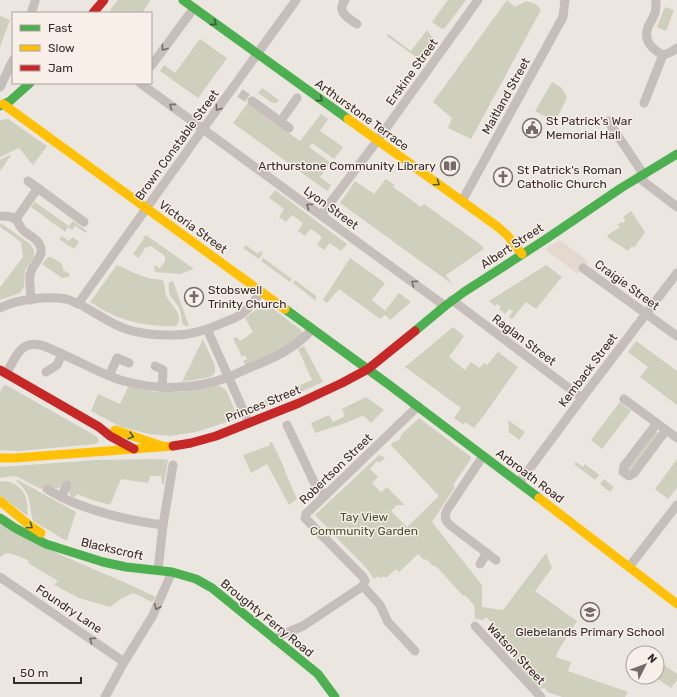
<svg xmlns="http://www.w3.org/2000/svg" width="677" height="697" font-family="Rubik,sans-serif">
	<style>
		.green { fill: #cfcfbd }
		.plaza { fill: #e5d8cf }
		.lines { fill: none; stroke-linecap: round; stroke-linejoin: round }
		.street-tunnel { stroke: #c7c1bc; stroke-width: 9; stroke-dasharray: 9 4.5; stroke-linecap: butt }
		.street { stroke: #c5beba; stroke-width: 9 }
		.fast { stroke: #4caf50; stroke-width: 9 }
		.slow { stroke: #ffc107; stroke-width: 9 }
		.jam { stroke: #c62828; stroke-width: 9 }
		.oneway { stroke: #3d5937 }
		.oneway2 { stroke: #766d6a }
		.labels { text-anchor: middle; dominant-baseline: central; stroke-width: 3; stroke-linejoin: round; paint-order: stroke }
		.street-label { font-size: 12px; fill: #352b29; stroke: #f8efe9 }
		.poi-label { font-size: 12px; fill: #352b29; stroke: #f8efe9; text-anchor: start }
		.park-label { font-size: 12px; fill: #49512f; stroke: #f8efe9 }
	</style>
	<rect width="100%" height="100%" fill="#ece6e1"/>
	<!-- green -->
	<g class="green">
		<polygon points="118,0 148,0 150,1 142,13 113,13 110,10"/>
		<polygon points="448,0 466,0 445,28 442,29 432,22"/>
		<polygon points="507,0 515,7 526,1 536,4 541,10 471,139 448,128 452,118 433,102"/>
		<polygon points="665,7 674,10 666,31 657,27"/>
		<polygon points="0,16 10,20 0,47"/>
		<polygon points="427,30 431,36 435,39 435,42 418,66 417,65 420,60 387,36 388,34 411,51"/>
		<polygon points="200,39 227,58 198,98 160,71 164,65 175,73"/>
		<polygon points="552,82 562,88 567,98 555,122 535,111"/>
		<polygon points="262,88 279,100 277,103 272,103 258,93"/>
		<polygon points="248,103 300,141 321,114 328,119 320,131 343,147 334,159 312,143 309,147 331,163 320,177 331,185 327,191 233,123"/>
		<polygon points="8,119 47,146 33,165 19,148 0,157 0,120"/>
		<polygon points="12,154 0,171 0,160"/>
		<polygon points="386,179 395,185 393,187 421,207 424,204 480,244 484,249 446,275 452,284 340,203 355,181 374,194"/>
		<polygon points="275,190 347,244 341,251 330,243 324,250 317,245 322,237 311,229 305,236 298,231 303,223 292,215 286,222 279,217 284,209 269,198"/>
		<polygon points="35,202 69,226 73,221 87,231 86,233 75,226 72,230 68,227 65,232 31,207"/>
		<polygon points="631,211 645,232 634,248 632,246 628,251 607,237 608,235 620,227 617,225 621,222 623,223 625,222 625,220 623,217"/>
		<polygon points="1,223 30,244 34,250 34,257 25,270 24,287 20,293 0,300 0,286 1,286 23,257 21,242 0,227"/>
		<polygon points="146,235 194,269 180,274 155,272 154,265 160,268 165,261 165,256 151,246 145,248 139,258 133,254 144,239 142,238"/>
		<polygon points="62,236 69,241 73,237 79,242 74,249 59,239"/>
		<polygon points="246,245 258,254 260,251 263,253 259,259 243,248"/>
		<polygon points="48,257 51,257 62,264 63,270 70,274 68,277 62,278 42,264"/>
		<polygon points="263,258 292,279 290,282 261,261"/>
		<polygon points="350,258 385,283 372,300 385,311 399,293 411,302 390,320 385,315 380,319 339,289 327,303 323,300"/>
		<path d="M117,265C132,272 145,279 162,280C166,284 164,289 166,295C170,305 186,315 176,326C153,327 129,323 109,313C102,310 96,305 90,302Z"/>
		<polygon points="546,265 562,277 536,309 526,302 512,319 509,317 513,311 509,309 505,314 499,309 501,307 497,304 495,306 489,301"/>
		<polygon points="295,280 316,296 316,301 293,283"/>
		<path d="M173,281L189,326H185C180,322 182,314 179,308C176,302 170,298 169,292C168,289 169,285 169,282Z"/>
		<path d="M263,304L268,305L301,330L302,333C292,345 260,359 246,366L243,361L247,359L245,355L242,357L233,338L237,337L240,341L253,332L245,318Z"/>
		<path d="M453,327L464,336L449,357L465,370L471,362L479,368L484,363L487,365L498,352L518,367C503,387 490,409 474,428L465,422L464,425L454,418L461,408L405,367Z"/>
		<polygon points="203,339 215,366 215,373 210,377 182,382"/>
		<polygon points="636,341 677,371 677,405 640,377 648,367 628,352"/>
		<polygon points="304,346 323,382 257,411 254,405 312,380 298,349"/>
		<polygon points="599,360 600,361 580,387 576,383 583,373 587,375"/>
		<polygon points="4,385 6,385 96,436 98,438 99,441 96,444 19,451 0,450 0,392"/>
		<polygon points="218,385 226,390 237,415 233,420 196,432 170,436 149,434 121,427 91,411 98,394 120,404 128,387 155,392 185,392 187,388"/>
		<polygon points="366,397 384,410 371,423 365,417 362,416 343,424 315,433 311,423 329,415 333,422 345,416 342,409"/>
		<polygon points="620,402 631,411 602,449 591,440"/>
		<polygon points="419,418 471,457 471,459 453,485 455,487 432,522 482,585 482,607 503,610 546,553 552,568 535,591 577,621 558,651 556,657 571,662 568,671 628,692 625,697 562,697 547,692 545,688 540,689 536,686 514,663 513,658 517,654 494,630 496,627 486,617 483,620 476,619 475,617 474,605 465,595 463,596 437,567 432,565 426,559 424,560 418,554 399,572 396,569 386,578 384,576 380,578 378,576 374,579 367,569 315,515 379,455 382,456 385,458 379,463 377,461 370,469 378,477 372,483 381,492 387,487 405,505 397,505 391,511 407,527 439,496 391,445 393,442 397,441 400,439 401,435"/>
		<polygon points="508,420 525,432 519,440 509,432"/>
		<polygon points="656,431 658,433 630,470 628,470 628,468"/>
		<polygon points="272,442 285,470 285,472 297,499 289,505 267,464 251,473 243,455 270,445 269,443"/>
		<path d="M161,459L168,460L164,484H162L161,476H150L148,483L121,479L110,505L92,500L77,494L76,496L73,498C67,493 69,489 72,484L66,481C59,491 56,489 45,485L41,489L18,477L14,476L0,478V467L97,460Z"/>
		<polygon points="677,459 677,488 668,499 655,489"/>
		<polygon points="576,462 583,467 585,464 599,475 595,480 574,464"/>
		<polygon points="604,479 614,487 610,492 600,484"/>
		<path d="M18,480L76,512L67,540H65L33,521C28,503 33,495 16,481Z"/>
		<path d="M0,481C15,481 25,488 27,503C28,508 27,512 28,516L0,496Z"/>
		<path d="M0,524L61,555L128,584L156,597L152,602L133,593L119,600L110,607L79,598L54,585L58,581L28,563L29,561C22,557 14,554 6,553L0,557Z"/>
		<polygon points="657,660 677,674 677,680 671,688 655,677 657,677"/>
	</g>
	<!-- plaza -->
	<polygon class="plaza" points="560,240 588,261 578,274 545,249"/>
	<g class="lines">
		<!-- street-tunnel -->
		<polyline class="street-tunnel" points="240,93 252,101"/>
		<!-- street -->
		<g class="street">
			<path d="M345,0C336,12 348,18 357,24"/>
			<polyline points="31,13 35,2 35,0"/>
			<polyline points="663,55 671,52 677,48"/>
			<polyline points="151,66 194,8"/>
			<polyline points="140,83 445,306"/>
			<polyline points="0,87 13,60"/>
			<polyline points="252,101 289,128"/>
			<path d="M644,103L663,55C652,49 643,41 648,27C650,23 653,18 655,13C656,9 656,4 656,0"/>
			<polyline points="608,121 644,175"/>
			<polyline points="280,122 297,98"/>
			<polyline points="639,178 677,207"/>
			<polyline points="28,181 84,222"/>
			<polyline points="462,201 563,17 565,0"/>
			<polyline points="321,215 377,141 478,0"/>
			<path d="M0,216C6,216 14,216 17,221C19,223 20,227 22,229C26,234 33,236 37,241C49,255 32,262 30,275C29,283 31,292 31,300"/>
			<polyline points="16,219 38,188"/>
			<polyline points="583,268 677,336"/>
			<polyline points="452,300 582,398"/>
			<polyline points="78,304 203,129 296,0"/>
			<path d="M0,308C17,299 47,296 66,299C70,300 74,302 77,303C94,311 108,323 126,329C143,335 174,337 192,333C204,331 216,326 227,321C233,319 240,316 245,311C251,306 256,298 261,292"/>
			<polyline points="207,329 249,423"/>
			<polyline points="155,366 163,370 162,388"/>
			<polyline points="46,372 57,365 62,354"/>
			<path d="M6,374C16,357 21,338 44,346C61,353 79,362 96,370C105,374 115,379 124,381C158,391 196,389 229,377C236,374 244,370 251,367C274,358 296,348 312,329"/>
			<polyline points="109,376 117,358 129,363"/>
			<polyline points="624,399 677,438"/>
			<polyline points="657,423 624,466 623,472 629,476 634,473 666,430"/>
			<polyline points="287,425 315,484 325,496"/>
			<path d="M483,456L447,510C444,517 445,521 451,526L496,560"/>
			<polyline points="519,483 582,398 677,273"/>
			<path d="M47,489C55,494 63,498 72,502C101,514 133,521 163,525"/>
			<polyline points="61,497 67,485"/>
			<polyline points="480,564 487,553"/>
			<polyline points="629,567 677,505"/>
			<polyline points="158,570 163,525 173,465"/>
			<polyline points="0,577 124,662"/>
			<polyline points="363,586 365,581 363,577 305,518 306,514 418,406"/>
			<polyline points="363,586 380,605 388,622 415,651"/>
			<polyline points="475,626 541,697"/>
			<polyline points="275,640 281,635 303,626 363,586"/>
			<polyline points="105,697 124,662 152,617 172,572"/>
		</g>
		<!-- fast -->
		<g class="fast">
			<polyline points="183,0 348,119"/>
			<polyline points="0,106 10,101 30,83"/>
			<polyline points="285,309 388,384 539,498"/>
			<polyline points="415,331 445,306 464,292 546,239 621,188 677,154"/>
			<polyline points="0,518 15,528 46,544 103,562 126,567 172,572 196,579 212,588 318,674 335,697"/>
		</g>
		<!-- slow -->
		<g class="slow">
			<polyline points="3,104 285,309"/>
			<polyline points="348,119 498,227 507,235 522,254"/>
			<polyline points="115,430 162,446"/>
			<polyline points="0,458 15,458 173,446"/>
			<polyline points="539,498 677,604"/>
			<polyline points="0,501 29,525 41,533"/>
		</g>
		<!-- jam -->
		<g class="jam">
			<polyline points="93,13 104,0"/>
			<polyline points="0,370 99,427 110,436 134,449"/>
			<polyline points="173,446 191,443 216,436 299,403 342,383 368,369 415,331"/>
		</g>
	</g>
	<!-- one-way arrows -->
	<defs><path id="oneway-chevron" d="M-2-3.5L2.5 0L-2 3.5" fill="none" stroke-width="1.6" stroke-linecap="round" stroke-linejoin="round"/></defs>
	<g class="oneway">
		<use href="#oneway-chevron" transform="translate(214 23) rotate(36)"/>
		<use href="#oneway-chevron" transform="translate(320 99) rotate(36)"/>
		<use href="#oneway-chevron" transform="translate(437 183) rotate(35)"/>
		<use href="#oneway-chevron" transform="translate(131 436) rotate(16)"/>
		<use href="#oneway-chevron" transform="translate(30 526) rotate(35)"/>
	</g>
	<g class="oneway2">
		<use href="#oneway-chevron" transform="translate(164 48) rotate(126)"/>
		<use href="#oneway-chevron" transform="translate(172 106) rotate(-144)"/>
		<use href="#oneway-chevron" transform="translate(218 108) rotate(126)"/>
		<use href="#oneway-chevron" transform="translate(309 206) rotate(-144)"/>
		<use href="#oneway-chevron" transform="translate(414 283) rotate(-144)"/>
		<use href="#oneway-chevron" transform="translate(157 607) rotate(115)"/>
		<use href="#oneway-chevron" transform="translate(92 640) rotate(-146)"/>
	</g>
	<!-- icons -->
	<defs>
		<g id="civic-ring" transform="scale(1)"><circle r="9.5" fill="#f8efe9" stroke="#756c69" stroke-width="1.5"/><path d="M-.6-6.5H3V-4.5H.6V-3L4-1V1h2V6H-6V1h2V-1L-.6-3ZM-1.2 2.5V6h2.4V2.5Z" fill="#756c69"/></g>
		<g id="library-ring" transform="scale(1)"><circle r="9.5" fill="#f8efe9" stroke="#756c69" stroke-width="1.5"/><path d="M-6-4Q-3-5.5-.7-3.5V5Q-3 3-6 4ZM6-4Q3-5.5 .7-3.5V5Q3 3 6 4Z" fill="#756c69"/></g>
		<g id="church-ring" transform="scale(1)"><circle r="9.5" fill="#f8efe9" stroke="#756c69" stroke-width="1.5"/><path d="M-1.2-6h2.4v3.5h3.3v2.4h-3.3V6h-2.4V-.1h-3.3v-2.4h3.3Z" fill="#756c69"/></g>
		<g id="school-ring" transform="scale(1)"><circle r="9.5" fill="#f8efe9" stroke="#756c69" stroke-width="1.5"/><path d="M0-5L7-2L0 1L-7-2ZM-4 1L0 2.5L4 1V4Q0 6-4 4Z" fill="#756c69"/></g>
	</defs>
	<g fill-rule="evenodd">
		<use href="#civic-ring" x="532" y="128"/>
		<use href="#library-ring" x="450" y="166"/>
		<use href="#church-ring" x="503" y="177"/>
		<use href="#church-ring" x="194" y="297"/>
		<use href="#school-ring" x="590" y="612"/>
	</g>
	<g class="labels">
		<!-- street labels -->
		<g class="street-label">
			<text transform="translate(412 72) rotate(-54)">Erskine Street</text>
			<text transform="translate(506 96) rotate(-61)">Maitland Street</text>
			<text transform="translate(362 115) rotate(36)">Arthurstone Terrace</text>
			<text transform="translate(177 145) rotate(-54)">Brown Constable Street</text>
			<text transform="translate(331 208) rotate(36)">Lyon Street</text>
			<text transform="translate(193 227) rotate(36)">Victoria Street</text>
			<text transform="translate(512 246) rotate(-33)">Albert Street</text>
			<text transform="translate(627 285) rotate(36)">Craigie Street</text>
			<text transform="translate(524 340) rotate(37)">Raglan Street</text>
			<text transform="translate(588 370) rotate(-53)">Kemback Street</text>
			<text transform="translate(263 404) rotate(-22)">Princes Street</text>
			<text transform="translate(336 469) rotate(-44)">Robertson Street</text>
			<text transform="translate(530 476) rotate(37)">Arbroath Road</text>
			<text transform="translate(112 549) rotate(13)">Blackscroft</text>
			<text transform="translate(69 609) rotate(34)">Foundry Lane</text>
			<text transform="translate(267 618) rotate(39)">Broughty Ferry Road</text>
			<text transform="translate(516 654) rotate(47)">Watson Street</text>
		</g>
		<!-- poi labels -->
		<g class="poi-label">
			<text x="546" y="121">St Patrick's War<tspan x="546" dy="14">Memorial Hall</tspan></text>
			<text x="436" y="166" text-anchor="end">Arthurstone Community Library</text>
			<text x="517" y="170">St Patrick's Roman<tspan x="517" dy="14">Catholic Church</tspan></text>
			<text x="208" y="290">Stobswell<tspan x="208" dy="14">Trinity Church</tspan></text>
			<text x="590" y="632" text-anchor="middle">Glebelands Primary School</text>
		</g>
		<!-- park labels -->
		<g class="park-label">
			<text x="364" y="517">Tay View<tspan x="364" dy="14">Community Garden</tspan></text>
		</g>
	</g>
	<!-- legend -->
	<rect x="12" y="12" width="140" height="72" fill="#f8efe9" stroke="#aaa19c"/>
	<rect x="20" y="25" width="20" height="6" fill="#4caf50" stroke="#aaa19c"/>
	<text x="48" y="32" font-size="12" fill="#352b29">Fast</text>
	<rect x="20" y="45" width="20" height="6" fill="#ffc107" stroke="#aaa19c"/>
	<text x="48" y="52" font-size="12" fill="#352b29">Slow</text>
	<rect x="20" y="65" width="20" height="6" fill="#c62828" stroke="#aaa19c"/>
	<text x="48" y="72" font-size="12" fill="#352b29">Jam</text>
	<!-- north arrow -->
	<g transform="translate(645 665) rotate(48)"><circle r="19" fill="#f8efe9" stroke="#aaa19c"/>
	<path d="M0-3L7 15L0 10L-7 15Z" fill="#756c69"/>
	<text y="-6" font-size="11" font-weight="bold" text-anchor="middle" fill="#352b29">N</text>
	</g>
	<!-- scale -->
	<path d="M14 677v6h67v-6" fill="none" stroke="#352b29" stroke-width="2"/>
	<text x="20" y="677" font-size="12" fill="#352b29" stroke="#f8efe9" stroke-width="3" paint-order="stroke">50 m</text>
</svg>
